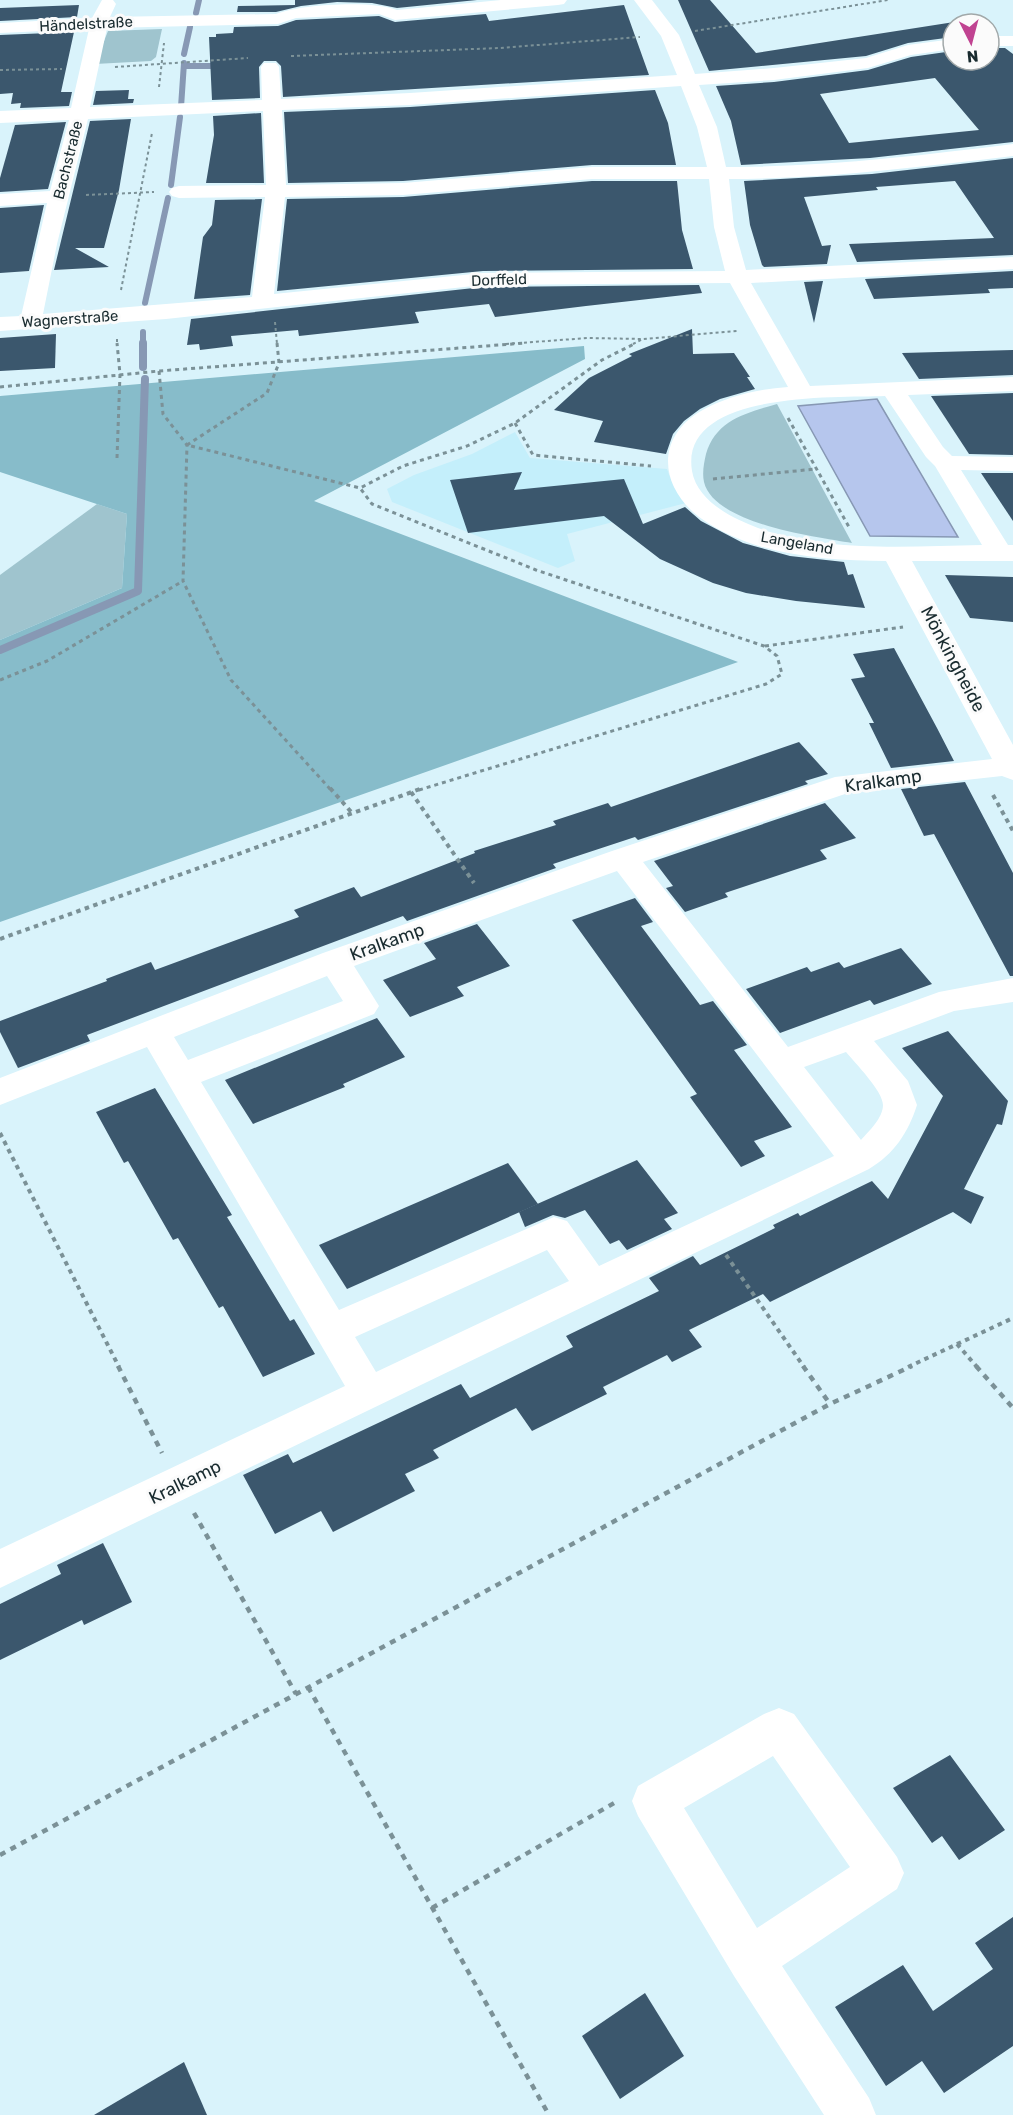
<svg xmlns="http://www.w3.org/2000/svg" width="1013" height="2115" font-family="Rubik,sans-serif">
	<style>
		.built { fill: #c4effb }
		.green { fill: #9fc4ce }
		.forest { fill: #87bcca }
		.water { fill: #b6c6ed; stroke: #8798b4; stroke-width: 1.5 }
		.lines { fill: none; stroke-linecap: round; stroke-linejoin: round }
		.stream-far1 { stroke: #8798b4; stroke-width: 6 }
		.stream { stroke: #8798b4; stroke-width: 8 }
		.building { fill: #3b576d; fill-rule: evenodd }
		.path-far3 { stroke: #7b9197; stroke-width: 2; stroke-dasharray: 3 3; stroke-linecap: butt }
		.path-far2 { stroke: #7b9197; stroke-width: 3; stroke-dasharray: 4 4; stroke-linecap: butt }
		.path-far1 { stroke: #7b9197; stroke-width: 4; stroke-dasharray: 4.5 4.5; stroke-linecap: butt }
		.path { stroke: #7b9197; stroke-width: 4.5; stroke-dasharray: 6 6; stroke-linecap: butt }
		.minor { fill: #fff; fill-rule: evenodd }
		.labels { text-anchor: middle; dominant-baseline: central; stroke-width: 6; stroke-linejoin: round; paint-order: stroke }
		.far-street-label { font-size: 15px; fill: #192b2f; stroke: #fbfbfb }
		.street-label { font-size: 18px; fill: #192b2f; stroke: #fbfbfb }
	</style>
	<rect width="100%" height="100%" fill="#d9f3fb"/>
	<!-- built -->
	<polygon class="built" points="515,432 530,458 667,469 673,485 686,503 567,534 575,561 558,568 392,502 387,489 414,475 472,454"/>
	<!-- green -->
	<g class="green">
		<polygon points="162,29 156,57 151,61 95,64 108,31"/>
		<path d="M777,404L852,543C816,537 714,524 704,482C702,473 704,463 706,454C716,420 746,413 777,404Z"/>
		<polygon points="97,504 127,514 122,588 0,640 0,575"/>
	</g>
	<!-- forest -->
	<polygon class="forest" points="584,346 585,359 314,501 738,662 0,922 0,640 122,588 127,514 0,472 0,396"/>
	<!-- water -->
	<polygon class="water" points="877,399 958,537 870,536 798,406"/>
	<g class="lines">
		<!-- stream-far1 -->
		<g class="stream-far1">
			<polyline points="196,13 199,0"/>
			<polyline points="184,54 190,27"/>
			<polyline points="184,66 223,66"/>
			<polyline points="181,107 184,63"/>
			<polyline points="171,185 180,117"/>
			<polyline points="145,303 168,198"/>
			<polyline points="143,332 143,344"/>
		</g>
		<!-- stream -->
		<g class="stream">
			<polyline points="143,343 143,367"/>
			<polyline points="0,650 138,591 145,379"/>
		</g>
	</g>
	<!-- building -->
	<g class="building">
		<polygon points="295,0 477,0 397,8 372,3 337,2 301,6 276,12 237,12 238,6 295,5"/>
		<polygon points="678,0 710,0 756,53 967,20 973,24 953,24 953,37 908,43 866,56 709,71"/>
		<polygon points="79,5 77,17 0,21 0,8"/>
		<polygon points="624,5 649,75 283,97 281,66 276,61 264,61 259,67 260,98 212,100 209,37 216,37 216,34 233,33 234,27 278,26 296,20 379,16 395,22 486,14 489,21"/>
		<polygon points="74,32 61,92 72,92 69,106 20,108 21,103 11,104 13,93 0,94 0,35"/>
		<path d="M989,48H1005L1013,54V142L870,158L741,165L731,121L716,86L774,82L868,70L911,57L953,51V60H989ZM935,78L979,130L849,143L820,94Z"/>
		<polygon points="129,90 128,99 134,99 133,103 93,105 96,91"/>
		<polygon points="655,90 668,123 676,165 592,165 403,181 288,183 284,112 410,107"/>
		<polygon points="261,113 264,183 206,183 214,135 213,116"/>
		<polygon points="131,119 119,190 104,248 75,248 109,267 54,270 90,121"/>
		<polygon points="66,122 48,189 0,192 0,178 15,125"/>
		<polygon points="1013,158 1013,255 857,262 849,244 994,238 955,181 876,187 878,190 804,197 822,246 831,245 827,264 764,267 762,265 750,225 744,181 872,174"/>
		<polygon points="592,181 677,181 682,230 693,269 483,271 277,291 287,199 403,197"/>
		<polygon points="262,199 250,295 194,299 203,237 212,225 215,200"/>
		<polygon points="44,205 29,271 0,273 0,208"/>
		<polygon points="1013,271 1013,288 988,289 990,293 874,299 865,279"/>
		<polygon points="823,281 814,323 804,282"/>
		<polygon points="699,285 702,293 586,306 495,317 489,304 415,312 419,323 299,336 298,330 231,336 233,346 200,350 199,344 187,345 191,319 483,287"/>
		<polygon points="692,329 693,354 734,353 750,377 747,377 755,389 720,399 700,409 684,421 673,434 666,454 594,442 603,421 554,410 589,378 632,356 629,354"/>
		<polygon points="56,334 55,368 0,371 0,338"/>
		<polygon points="1013,350 1013,375 919,379 902,353"/>
		<polygon points="1013,393 1013,455 969,454 931,396"/>
		<polygon points="522,472 514,490 624,479 643,524 685,507 701,521 743,543 790,556 844,562 848,575 853,574 865,608 796,601 746,593 713,583 660,559 604,516 468,533 450,480"/>
		<polygon points="981,473 1013,473 1013,521"/>
		<polygon points="945,575 1013,577 1013,622 970,618"/>
		<polygon points="894,648 937,728 954,761 891,768 869,723 874,723 851,679 865,677 853,654"/>
		<polygon points="799,742 828,774 805,781 808,784 638,840 635,837 553,864 556,868 407,921 403,916 87,1035 90,1041 18,1068 0,1032 0,1021 107,981 106,979 151,962 155,970 299,917 294,910 354,887 361,897 475,853 474,851 556,825 553,821 608,803 611,807"/>
		<polygon points="965,782 1013,873 1013,976 1010,976 934,834 924,836 901,789"/>
		<polygon points="825,803 856,838 820,850 827,859 725,893 728,897 685,912 666,888 673,886 654,861"/>
		<polygon points="635,898 653,922 641,926 700,1005 713,1001 747,1045 734,1050 792,1127 754,1141 765,1156 741,1167 690,1097 697,1094 572,920"/>
		<polygon points="477,924 510,966 457,987 464,996 410,1017 383,980 436,959 424,943"/>
		<polygon points="901,948 932,984 874,1005 870,1000 780,1033 746,989 807,967 811,972 839,962 844,968"/>
		<polygon points="377,1018 405,1057 343,1084 345,1087 253,1124 225,1080"/>
		<polygon points="948,1031 1008,1101 1002,1125 997,1124 964,1189 984,1197 971,1224 953,1212 770,1302 763,1294 689,1330 702,1347 672,1362 667,1355 603,1387 607,1394 532,1431 516,1408 433,1450 439,1458 405,1474 415,1491 333,1532 321,1511 275,1534 243,1475 288,1454 293,1463 461,1384 470,1398 573,1347 566,1336 659,1291 649,1278 693,1256 700,1265 775,1228 773,1225 798,1213 800,1216 872,1181 888,1199 943,1096 902,1048"/>
		<polygon points="155,1088 232,1215 227,1217 290,1321 294,1319 315,1354 263,1377 223,1306 219,1308 178,1238 173,1240 128,1161 124,1163 96,1112"/>
		<polygon points="637,1160 678,1213 664,1219 672,1229 627,1250 619,1240 610,1244 585,1210 565,1218 553,1215 525,1227 519,1212"/>
		<polygon points="508,1163 538,1204 347,1289 319,1245"/>
		<polygon points="103,1543 132,1602 84,1625 82,1620 0,1660 0,1604 61,1574 57,1565"/>
		<polygon points="950,1755 1005,1830 959,1860 942,1836 932,1843 893,1788"/>
		<polygon points="1013,1917 1013,2046 944,2093 922,2061 886,2086 835,2007 903,1965 933,2011 993,1969 975,1943"/>
		<polygon points="645,1993 684,2056 620,2099 582,2036"/>
		<polygon points="184,2062 207,2115 94,2115"/>
	</g>
	<g class="lines">
		<!-- path-far3 -->
		<g class="path-far3">
			<polyline points="695,31 888,0"/>
			<polyline points="291,56 500,48 640,37"/>
			<polyline points="115,67 248,58"/>
			<polyline points="0,70 62,69"/>
			<polyline points="159,87 164,43"/>
			<polyline points="86,195 154,192"/>
			<polyline points="121,290 152,133"/>
			<polyline points="275,322 277,344"/>
			<polyline points="117,339 117,344"/>
			<polyline points="506,344 588,338 642,339"/>
			<polyline points="633,344 643,339 737,331"/>
		</g>
		<!-- path-far2 -->
		<g class="path-far2">
			<polyline points="277,343 279,363 267,393 187,445 360,488"/>
			<polyline points="159,371 163,414 187,445 183,581 231,680 331,790"/>
			<polyline points="0,387 159,371 525,343"/>
			<polyline points="788,418 849,527"/>
			<polyline points="515,423 533,455 651,466"/>
			<polyline points="117,458 120,374 117,343"/>
			<polyline points="713,479 816,469"/>
			<polyline points="765,646 903,627"/>
			<polyline points="0,680 47,661 183,581"/>
			<polyline points="419,790 766,684 782,674 777,656 764,646 536,570 372,504 360,488 403,466 467,446 515,423 602,360 636,343"/>
		</g>
		<!-- path-far1 -->
		<g class="path-far1">
			<polyline points="330,788 353,814"/>
			<polyline points="411,792 474,883"/>
			<polyline points="993,795 1013,831"/>
			<polyline points="0,939 423,788"/>
			<polyline points="0,1133 119,1367"/>
			<polyline points="726,1255 804,1367"/>
			<polyline points="957,1344 977,1367"/>
			<polyline points="908,1367 1013,1318"/>
		</g>
		<!-- path -->
		<g class="path">
			<polyline points="118,1366 162,1453"/>
			<polyline points="803,1366 830,1404"/>
			<polyline points="976,1366 1013,1408"/>
			<polyline points="194,1513 296,1694"/>
			<polyline points="308,1687 549,2115"/>
			<polyline points="0,1855 830,1404 912,1366"/>
			<polyline points="432,1908 616,1802"/>
		</g>
		<!-- minor -->
		<g class="minor">
			<path d="M102,0H113L116,4L110,17L276,14C300,4 374,0 397,10L501,0H567L564,4L558,5L395,20L379,14L296,18L278,24L107,28L90,107L262,100L261,67L264,63H276L279,67L281,99L410,93L677,75L661,36L634,0H652L679,35L695,74L774,68L866,58L908,45L953,39V49L911,55L868,68L774,80L699,85L717,127L726,167C822,167 918,156 1013,144V156C919,167 824,179 729,179L734,227L746,270L1013,257V269L751,283L810,386L1013,377V391L908,395L943,447L952,456L1013,457V471L961,470L1008,545H1013V561H912L1013,745V780L1002,776L848,793L643,862L788,1047L939,992L1013,978V1002L954,1011L874,1041L908,1081L917,1105C908,1133 894,1154 869,1169L0,1588V1549L345,1386L147,1047L0,1105V1078L323,953L612,851L835,777L992,759L886,561C825,561 753,555 702,519C661,490 653,439 701,411C727,396 758,389 788,387L730,283L483,285L166,319L0,331V317L21,316L47,203L0,206V194L50,191L69,120L0,123V111L71,108L89,29L0,33V23L92,18ZM681,86L697,127L707,167H592L403,183L286,185L282,110L410,105ZM263,111L266,185L179,186L172,188L169,192L172,196L179,198L265,197L252,297L43,314L57,244L88,119ZM592,179H709L714,227L725,271L483,273L274,294L285,197L403,195ZM885,396L926,457L935,466L982,545C911,546 826,553 758,528C732,518 697,501 692,471C679,390 837,398 885,396ZM617,871L834,1156L599,1266L567,1221L554,1217L339,1310L201,1082L374,1014L379,1006L354,966ZM327,976L343,1001L188,1060L174,1037ZM846,1052C855,1063 883,1091 883,1105C883,1118 869,1131 861,1140L804,1067ZM547,1250L569,1281L376,1372L355,1337Z"/>
			<rect x="989" y="36" width="24" height="10"/>
			<path d="M779,1708L794,1714L897,1857L904,1873L897,1889L782,1966L869,2098L876,2115H824L734,1976L638,1816L632,1801L638,1786L764,1714ZM773,1756L850,1867L757,1928L684,1808Z"/>
		</g>
	</g>
	<g class="labels">
		<!-- far-street labels -->
		<g class="far-street-label">
			<text transform="translate(86 24) rotate(-3)">Händelstraße</text>
			<text transform="translate(68 160) rotate(-76)">Bachstraße</text>
			<text transform="translate(499 280) rotate(-2)">Dorffeld</text>
			<text transform="translate(70 319) rotate(-4)">Wagnerstraße</text>
			<text transform="translate(797 543) rotate(10)">Langeland</text>
		</g>
		<!-- street labels -->
		<g class="street-label">
			<text transform="translate(953 659) rotate(62)">Mönkingheide</text>
			<text transform="translate(883 781) rotate(-8)">Kralkamp</text>
			<text transform="translate(387 942) rotate(-20)">Kralkamp</text>
			<text transform="translate(185 1482) rotate(-26)">Kralkamp</text>
		</g>
	</g>
	<!-- north arrow -->
	<g transform="translate(971 42) rotate(174)"><circle r="28" fill="#fbfbfb" stroke="#a1a8a9" stroke-width="1.5"/>
	<path d="M0-4.5L10 22L0 15L-10 22Z" fill="#c04391"/>
	<text y="-9" font-size="16" font-weight="bold" text-anchor="middle" fill="#192b2f">N</text>
	</g>
</svg>
